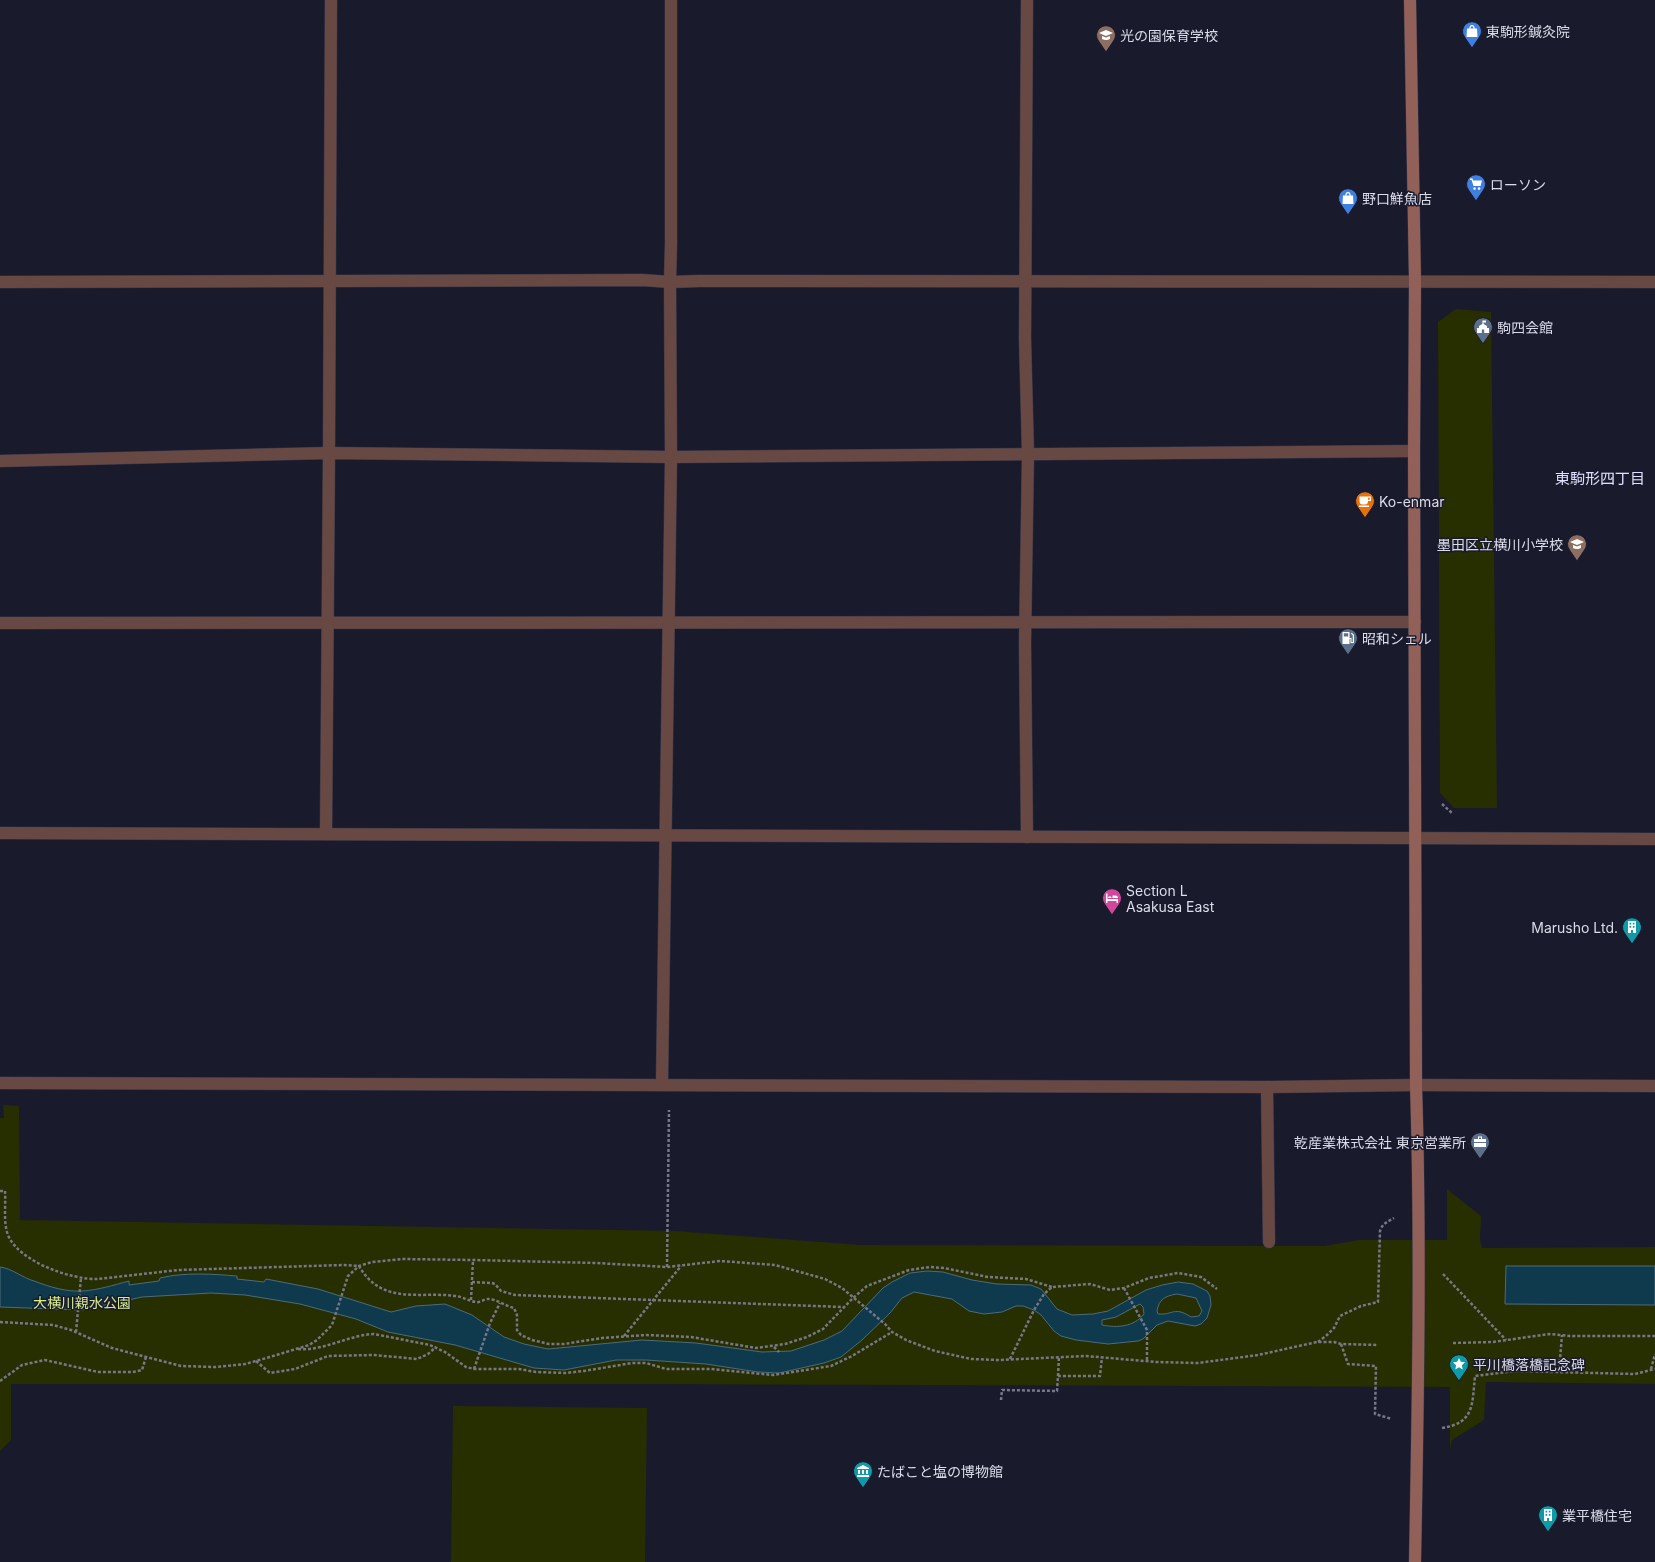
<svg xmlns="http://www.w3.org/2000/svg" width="1655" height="1562" font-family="Inter,'Noto Sans JP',sans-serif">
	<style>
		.green { fill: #272e00 }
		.water { fill: #0f3a4d; stroke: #4c6b7c; fill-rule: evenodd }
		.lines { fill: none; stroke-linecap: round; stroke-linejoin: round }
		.lane-casing { stroke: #353547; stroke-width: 13 }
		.street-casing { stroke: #353547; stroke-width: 13 }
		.secondary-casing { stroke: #353547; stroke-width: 13 }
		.path { stroke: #777787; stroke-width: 2.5; stroke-dasharray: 3 2; stroke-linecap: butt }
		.lane { stroke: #674843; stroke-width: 12 }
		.street { stroke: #674843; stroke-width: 12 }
		.secondary { stroke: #916159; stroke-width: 12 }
		.labels { text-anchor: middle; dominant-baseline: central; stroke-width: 3; stroke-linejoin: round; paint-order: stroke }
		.poi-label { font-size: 14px; fill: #dbdce9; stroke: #1a1a2d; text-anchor: start }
		.park-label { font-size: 14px; fill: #d8eb8a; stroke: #1a1a2d }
		.neighbourhood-label { font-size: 15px; fill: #dee0fd; stroke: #1a1a2d }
	</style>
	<rect width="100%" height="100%" fill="#1a1a2d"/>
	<!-- green -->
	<g class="green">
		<polygon points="1456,309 1491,312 1497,808 1454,808 1440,793 1438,322"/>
		<polygon points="3,1105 19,1106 20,1220 676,1231 860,1245 1324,1246 1359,1240 1447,1240 1447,1189 1481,1216 1480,1240 1482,1248 1655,1247 1655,1384 1486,1382 1484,1420 1452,1440 1450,1450 1450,1387 654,1384 11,1384 11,1440 0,1451 0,1118 4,1118"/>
		<polygon points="453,1406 647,1408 645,1562 451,1562"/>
	</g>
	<!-- water -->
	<g class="water">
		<polygon points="1506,1266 1655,1266 1655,1305 1505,1304"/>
		<path d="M0,1267C11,1268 23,1278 34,1281C50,1287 66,1292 83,1291C98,1290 114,1285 129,1281V1285L159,1281L160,1278C185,1272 212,1274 237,1276V1279L264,1282L266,1279L318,1289L391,1312L416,1306L445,1304L472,1315L504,1337L524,1344L548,1349L642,1340L696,1343L762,1352L791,1351L824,1340L842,1331L883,1288L892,1282L910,1273L927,1271L943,1272L972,1280L997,1284L1031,1285L1041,1289L1057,1309L1072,1315L1093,1314L1108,1311L1146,1290L1162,1285L1178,1282L1193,1284L1207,1291L1210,1296L1211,1305L1207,1318L1201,1324L1195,1326L1168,1321L1157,1325L1143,1339L1138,1341L1108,1344L1076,1340L1061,1336L1054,1331L1041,1315L1034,1310L1023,1306H1016L1002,1312L984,1314L969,1311L952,1299L914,1292L902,1298L890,1313L862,1340L841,1357L824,1363L779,1373L758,1372L706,1364L646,1360H616L564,1370L534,1368L455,1345L388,1332L356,1319L300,1304L245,1295L211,1293L142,1297L82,1310L0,1307ZM1177,1294L1196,1298L1202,1311L1199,1316L1191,1317C1174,1306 1174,1315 1158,1314L1157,1311C1159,1299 1165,1296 1177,1294ZM1140,1304L1143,1307L1144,1314C1134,1327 1117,1328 1102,1325V1320L1116,1317Z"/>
	</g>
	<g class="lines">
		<!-- lane casing -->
		<g class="lane-casing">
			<g id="lane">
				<polyline points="0,461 329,453 671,457 1414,451"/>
				<polyline points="1267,1087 1269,1242"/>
			</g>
		</g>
		<!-- street casing -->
		<g class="street-casing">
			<g id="street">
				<path d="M0,282L642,280L670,282L699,281C1018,282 1336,281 1655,282"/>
				<polyline points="0,623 1415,622"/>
				<polyline points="0,833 1655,839"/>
				<polyline points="326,834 329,453 331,0"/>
				<polyline points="1027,837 1025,643 1028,454 1025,339 1027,0"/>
				<polyline points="0,1083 1267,1087 1416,1085 1655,1086"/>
				<polyline points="662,1084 671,457 670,282 671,244 671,0"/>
			</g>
		</g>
		<!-- secondary casing -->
		<g class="secondary-casing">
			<path id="secondary" d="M1410,0L1415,281L1414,451L1416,1085C1421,1244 1418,1403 1415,1562"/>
		</g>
		<!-- path -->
		<g class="path">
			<polyline points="1442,804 1452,813"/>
			<path d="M0,1191H5C6,1205 3,1222 8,1235C19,1262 72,1280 98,1279L178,1270L344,1265L359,1266C382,1306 420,1291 456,1296C463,1297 469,1301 476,1302C480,1303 484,1299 488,1299C496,1299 506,1306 514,1308L517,1315V1330L521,1335L532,1340L549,1344H564L602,1338L646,1335L691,1337L756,1348L785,1344L807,1337L823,1329L853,1298L867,1286L909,1270L930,1267L944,1268L988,1277L1026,1279L1052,1287"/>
			<polyline points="667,1267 669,1110"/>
			<polyline points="1443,1274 1506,1340"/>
			<polyline points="472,1282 492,1283 495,1284 501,1291 515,1295 843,1307"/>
			<polyline points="1124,1288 1147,1330 1147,1361"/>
			<polyline points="471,1300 473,1260"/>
			<polyline points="0,1322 53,1325 71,1330 112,1348 146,1357 181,1366 215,1367 245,1364 270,1357 309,1345 317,1340 332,1325 348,1276 359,1266 372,1262 403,1259 473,1260 596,1263 667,1267 720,1261 775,1265 825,1279 842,1288 885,1324 892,1332 906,1340 935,1351 971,1359 999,1360 1086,1356 1156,1362 1198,1363 1258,1355 1317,1342 1334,1342 1341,1344 1378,1345"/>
			<polyline points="76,1332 81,1278"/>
			<polyline points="624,1336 681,1266"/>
			<path d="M1318,1342L1327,1335L1334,1328L1340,1316L1361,1306L1378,1302L1380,1231C1382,1224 1387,1222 1394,1218"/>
			<polyline points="1453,1343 1493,1342 1549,1334 1570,1336 1655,1336"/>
			<polyline points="1341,1344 1348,1364 1376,1366 1375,1414 1392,1419"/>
			<polyline points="774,1347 779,1352"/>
			<path d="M298,1349C325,1351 348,1335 374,1334L430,1345L445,1352L466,1367L474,1369H519L536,1372L565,1373L584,1371L632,1363H646L666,1369H711L773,1375L831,1366L852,1356L892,1332"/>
			<polyline points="1010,1359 1034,1310 1044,1294 1052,1287 1090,1284 1110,1290 1124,1288 1149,1278 1178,1273 1201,1277 1217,1289"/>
			<polyline points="256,1361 270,1373 295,1369 328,1356 374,1355 417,1359 428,1354 436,1347"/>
			<polyline points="474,1369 490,1323 500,1303"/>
			<polyline points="1651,1369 1655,1354"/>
			<polyline points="1559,1372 1562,1335"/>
			<polyline points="1058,1376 1059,1356"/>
			<polyline points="0,1381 22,1365 45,1360 98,1372 133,1372 142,1370 146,1357"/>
			<polyline points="1001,1400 1002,1390 1057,1391 1058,1376 1100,1376 1102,1357"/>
			<path d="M1442,1428C1475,1423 1472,1404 1475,1376L1515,1371L1635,1374L1655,1369"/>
		</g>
		<!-- lane -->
		<use href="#lane" class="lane"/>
		<!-- street -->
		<use href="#street" class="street"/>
		<!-- secondary -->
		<use href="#secondary" class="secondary"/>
	</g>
	<!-- icons -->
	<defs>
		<g id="shop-pin" transform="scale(1)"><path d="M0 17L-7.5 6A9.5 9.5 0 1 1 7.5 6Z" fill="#3f7fe0" stroke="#1a1a2d"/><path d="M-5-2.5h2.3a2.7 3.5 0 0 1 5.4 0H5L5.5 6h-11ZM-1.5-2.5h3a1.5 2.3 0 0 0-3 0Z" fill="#fff"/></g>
		<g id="school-pin" transform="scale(1)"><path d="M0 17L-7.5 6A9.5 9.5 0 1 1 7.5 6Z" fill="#8d6e63" stroke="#1a1a2d"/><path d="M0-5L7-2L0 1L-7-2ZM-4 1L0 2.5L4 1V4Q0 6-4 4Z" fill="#fff"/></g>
		<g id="supermarket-pin" transform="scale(1)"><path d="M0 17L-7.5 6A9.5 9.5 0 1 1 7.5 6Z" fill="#3f7fe0" stroke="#1a1a2d"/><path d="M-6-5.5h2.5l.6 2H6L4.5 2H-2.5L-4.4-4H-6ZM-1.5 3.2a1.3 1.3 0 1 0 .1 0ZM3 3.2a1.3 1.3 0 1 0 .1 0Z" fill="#fff"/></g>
		<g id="civic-pin" transform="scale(1)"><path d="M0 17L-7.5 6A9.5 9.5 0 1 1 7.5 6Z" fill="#5c6f8a" stroke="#1a1a2d"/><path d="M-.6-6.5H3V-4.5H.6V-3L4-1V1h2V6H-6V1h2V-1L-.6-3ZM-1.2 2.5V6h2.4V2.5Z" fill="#fff"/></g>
		<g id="cafe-pin" transform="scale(1)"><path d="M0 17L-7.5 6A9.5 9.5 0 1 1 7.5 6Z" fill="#e8710a" stroke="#1a1a2d"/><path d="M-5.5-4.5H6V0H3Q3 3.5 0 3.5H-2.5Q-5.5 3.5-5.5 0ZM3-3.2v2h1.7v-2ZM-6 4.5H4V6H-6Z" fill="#fff"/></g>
		<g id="fuel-pin" transform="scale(1)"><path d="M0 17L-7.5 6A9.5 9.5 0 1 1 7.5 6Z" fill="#5c6f8a" stroke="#1a1a2d"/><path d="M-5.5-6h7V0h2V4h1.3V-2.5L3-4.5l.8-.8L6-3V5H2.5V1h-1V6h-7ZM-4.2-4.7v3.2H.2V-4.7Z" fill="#fff"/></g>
		<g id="hotel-pin" transform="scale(1)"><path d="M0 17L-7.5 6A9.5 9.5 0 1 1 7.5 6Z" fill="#d1479c" stroke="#1a1a2d"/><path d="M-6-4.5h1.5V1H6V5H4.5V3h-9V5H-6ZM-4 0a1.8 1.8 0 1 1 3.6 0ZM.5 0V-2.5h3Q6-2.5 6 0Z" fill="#fff"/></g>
		<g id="building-pin" transform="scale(1)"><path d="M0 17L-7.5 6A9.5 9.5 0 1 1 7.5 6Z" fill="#0f9aa8" stroke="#1a1a2d"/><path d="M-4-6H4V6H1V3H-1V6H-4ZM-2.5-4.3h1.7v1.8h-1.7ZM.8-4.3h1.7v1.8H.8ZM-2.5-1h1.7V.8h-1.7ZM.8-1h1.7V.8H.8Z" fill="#fff"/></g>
		<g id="office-pin" transform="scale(1)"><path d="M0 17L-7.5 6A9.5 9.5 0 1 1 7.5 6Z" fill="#5c6f8a" stroke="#1a1a2d"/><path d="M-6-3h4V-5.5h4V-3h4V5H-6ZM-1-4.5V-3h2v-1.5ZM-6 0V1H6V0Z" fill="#fff"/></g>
		<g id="sight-pin" transform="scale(1)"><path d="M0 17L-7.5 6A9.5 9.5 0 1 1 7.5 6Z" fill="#0f9aa8" stroke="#1a1a2d"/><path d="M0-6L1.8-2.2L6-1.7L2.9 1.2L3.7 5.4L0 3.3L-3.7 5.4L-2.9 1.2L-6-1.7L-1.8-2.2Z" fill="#fff"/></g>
		<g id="museum-pin" transform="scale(1)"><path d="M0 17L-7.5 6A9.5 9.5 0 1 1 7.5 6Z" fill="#0f9aa8" stroke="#1a1a2d"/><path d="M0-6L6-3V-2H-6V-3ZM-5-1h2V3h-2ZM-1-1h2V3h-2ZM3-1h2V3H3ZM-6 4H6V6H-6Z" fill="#fff"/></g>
	</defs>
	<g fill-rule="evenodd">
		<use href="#shop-pin" x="1472" y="31"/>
		<use href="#school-pin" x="1106" y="35"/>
		<use href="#supermarket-pin" x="1476" y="184"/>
		<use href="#shop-pin" x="1348" y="198"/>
		<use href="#civic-pin" x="1483" y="327"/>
		<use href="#cafe-pin" x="1365" y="501"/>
		<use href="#school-pin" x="1577" y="544"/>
		<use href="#fuel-pin" x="1348" y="638"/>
		<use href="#hotel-pin" x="1112" y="898"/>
		<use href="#building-pin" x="1632" y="927"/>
		<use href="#office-pin" x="1480" y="1142"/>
		<use href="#sight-pin" x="1459" y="1364"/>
		<use href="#museum-pin" x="863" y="1471"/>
		<use href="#building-pin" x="1548" y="1515"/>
	</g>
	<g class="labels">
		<!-- poi labels -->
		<g class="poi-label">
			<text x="1486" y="31">東駒形鍼灸院</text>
			<text x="1120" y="35">光の園保育学校</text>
			<text x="1490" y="184">ローソン</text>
			<text x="1362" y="198">野口鮮魚店</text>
			<text x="1497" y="327">駒四会館</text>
			<text x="1379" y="501">Ko-enmar</text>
			<text x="1563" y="544" text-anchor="end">墨田区立横川小学校</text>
			<text x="1362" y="638">昭和シェル</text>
			<text x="1126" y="890">Section L<tspan x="1126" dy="16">Asakusa East</tspan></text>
			<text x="1618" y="927" text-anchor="end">Marusho Ltd.</text>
			<text x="1466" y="1142" text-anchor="end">乾産業株式会社 東京営業所</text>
			<text x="1473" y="1364">平川橋落橋記念碑</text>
			<text x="877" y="1471">たばこと塩の博物館</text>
			<text x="1562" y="1515">業平橋住宅</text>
		</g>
		<!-- park labels -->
		<g class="park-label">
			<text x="82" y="1302">大横川親水公園</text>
		</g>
		<!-- neighbourhood labels -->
		<g class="neighbourhood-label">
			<text x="1600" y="478">東駒形四丁目</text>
		</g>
	</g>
</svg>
